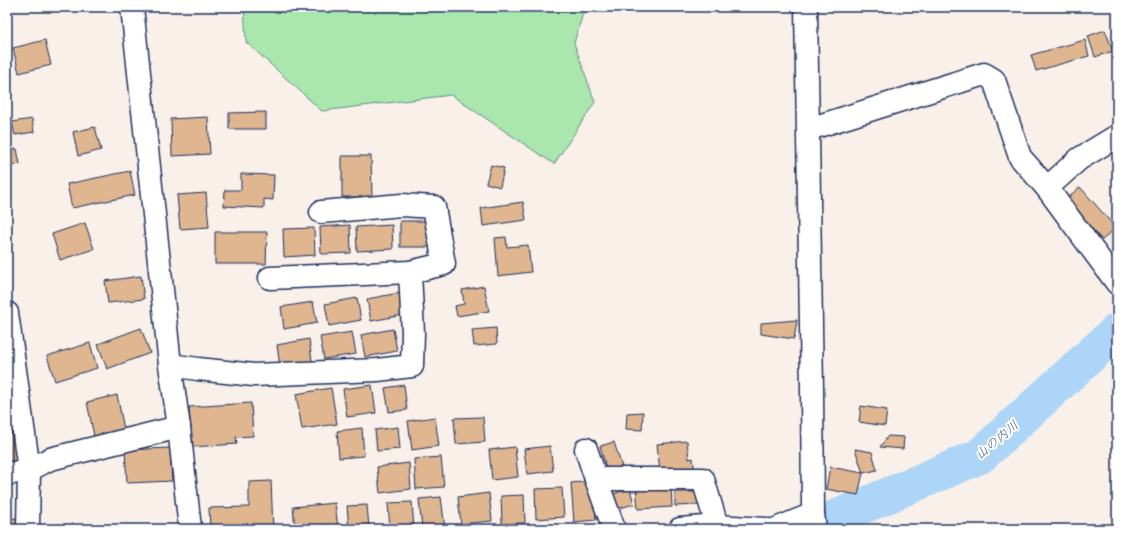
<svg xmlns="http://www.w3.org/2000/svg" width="1124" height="536" font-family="'Playpen Sans','Klee One',sans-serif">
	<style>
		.green { fill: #a9e7ae; stroke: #628b86 }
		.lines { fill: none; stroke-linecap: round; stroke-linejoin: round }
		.river { stroke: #acd5f7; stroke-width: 36 }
		.building { fill: #dfb690; stroke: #1b2f5e }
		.minor-casing { stroke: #1b2f5e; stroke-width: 25 }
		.minor { stroke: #fff; stroke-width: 22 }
		.labels { text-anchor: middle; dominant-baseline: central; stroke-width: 4; stroke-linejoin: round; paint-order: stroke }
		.water-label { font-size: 13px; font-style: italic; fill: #3f5884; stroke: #fff }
	</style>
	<rect width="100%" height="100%" fill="#f9f0e9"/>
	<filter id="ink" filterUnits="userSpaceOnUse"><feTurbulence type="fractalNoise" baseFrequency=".025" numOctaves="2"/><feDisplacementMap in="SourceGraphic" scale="8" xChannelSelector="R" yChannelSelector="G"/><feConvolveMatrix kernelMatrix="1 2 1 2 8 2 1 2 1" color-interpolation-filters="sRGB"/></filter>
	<g filter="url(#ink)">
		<!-- green -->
		<polygon class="green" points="244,7 585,7 574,43 595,102 554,164 451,95 322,111 246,42"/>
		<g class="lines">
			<!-- river -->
			<polyline class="river" points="809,529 980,456 1117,331"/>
		</g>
		<!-- building -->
		<g class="building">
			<polygon points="1105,30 1113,51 1095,57 1088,36"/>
			<polygon points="45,40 51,65 19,73 13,48"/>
			<polygon points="1085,40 1089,56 1036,71 1031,55"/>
			<polygon points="266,112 266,129 229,129 229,113"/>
			<polygon points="208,117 210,154 172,156 171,119"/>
			<polygon points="32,119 34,132 15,135 12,122"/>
			<polygon points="95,127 101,150 78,156 73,132"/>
			<polygon points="17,149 20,164 7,167 7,150"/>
			<polygon points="342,156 371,156 372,197 342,197"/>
			<polygon points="491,165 504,168 500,187 486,183"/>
			<polygon points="130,171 135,195 72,208 67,184"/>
			<polygon points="241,174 274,175 273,200 264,199 264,208 224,206 225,190 241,190"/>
			<polygon points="1080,187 1116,228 1102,240 1066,199"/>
			<polygon points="206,193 209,227 180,229 177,195"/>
			<polygon points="523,202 526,220 483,226 481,208"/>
			<rect x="400" y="221" width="34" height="26"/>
			<polygon points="85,223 94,249 60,260 52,234"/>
			<polygon points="350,225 351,253 321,254 320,227"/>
			<polygon points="392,225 393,249 357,251 356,227"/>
			<polygon points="314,228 315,255 284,257 283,229"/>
			<polygon points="215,232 267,232 266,264 215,264"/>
			<polygon points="506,237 507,247 528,245 531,272 498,276 495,238"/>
			<polygon points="141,276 144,299 108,303 105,281"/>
			<polygon points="484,286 489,311 457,316 455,306 464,304 462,290"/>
			<polygon points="399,293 403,315 371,321 367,299"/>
			<polygon points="357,298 361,320 329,326 325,304"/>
			<polygon points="313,302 317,323 284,329 281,307"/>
			<polygon points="797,320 794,339 761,334 761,323"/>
			<polygon points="141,328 150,353 107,369 98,344"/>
			<polygon points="496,328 497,344 474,346 472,330"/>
			<polygon points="393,329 397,351 365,357 361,335"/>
			<polygon points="352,332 356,354 324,359 320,337"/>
			<polygon points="309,339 312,361 280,367 277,345"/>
			<polygon points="90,343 97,368 55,381 47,356"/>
			<polygon points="372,385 376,413 347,417 343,389"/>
			<polygon points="404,385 407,410 389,412 385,388"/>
			<polygon points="331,388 337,424 302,429 296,394"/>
			<polygon points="117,395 124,429 94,436 87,402"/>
			<polygon points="251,403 253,436 236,437 237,444 192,447 189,407"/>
			<polygon points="861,406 887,410 885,426 859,422"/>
			<polygon points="643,412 642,430 626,429 627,413"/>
			<polygon points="435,417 439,446 412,450 408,421"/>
			<polygon points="483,417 485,442 456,444 454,418"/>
			<polygon points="398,427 400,449 377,451 375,430"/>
			<polygon points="362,428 364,456 339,458 337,431"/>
			<polygon points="13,432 21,466 7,469 7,434"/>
			<polygon points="888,436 904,437 903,449 880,447"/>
			<polygon points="687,441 689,459 693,458 695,475 660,471 657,444"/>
			<polygon points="614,442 622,467 607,471 600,446"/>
			<polygon points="550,446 553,471 527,474 524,449"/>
			<polygon points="515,447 518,477 492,480 489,450"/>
			<polygon points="170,448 172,481 127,483 125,450"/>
			<polygon points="855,449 872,452 877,470 863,473"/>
			<polygon points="441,457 444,487 416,489 414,459"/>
			<polygon points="409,463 411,489 380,493 377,467"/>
			<polygon points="830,467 863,473 858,495 826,489"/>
			<polygon points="271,481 273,529 210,529 209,508 249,507 249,482"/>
			<polygon points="593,481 596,520 574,522 571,483"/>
			<polygon points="671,485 672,507 638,509 636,487"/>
			<polygon points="562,488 564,517 536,519 535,489"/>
			<polygon points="630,489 634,504 613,510 609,495"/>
			<polygon points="675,492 701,492 701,505 675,506"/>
			<polygon points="489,493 492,521 461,524 458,497"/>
			<polygon points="524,495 525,523 502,524 501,496"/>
			<polygon points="441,497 445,529 422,529 419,499"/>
			<polygon points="412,502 414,529 390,529 388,503"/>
			<polygon points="335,503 338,528 325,529 295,529 293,507"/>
			<polygon points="367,505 369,528 349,529 347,506"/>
			<polygon points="16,518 17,529 7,529 7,519"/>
		</g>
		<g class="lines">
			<!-- minor casing -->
			<g class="minor-casing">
				<g id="minor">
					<polyline points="132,7 170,365 179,427 190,529"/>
					<polyline points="806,7 812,390 813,514 815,529"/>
					<polyline points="809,129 984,74 994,80 1020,157 1047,188 1117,283"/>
					<polyline points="1047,188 1079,159 1117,136"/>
					<polyline points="270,278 410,272 444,264 434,207 402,205 321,212"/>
					<polyline points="7,313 29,470 28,529"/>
					<polyline points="170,365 198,369 254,375 377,370 412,366 413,333 410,272"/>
					<polyline points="586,449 596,479 614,529"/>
					<polyline points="7,474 29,470 50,459 179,427"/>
					<polyline points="596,479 703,479 717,526"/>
					<polyline points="680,529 717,526 765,529"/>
					<polyline points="776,529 813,514"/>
				</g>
			</g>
			<!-- minor -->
			<use href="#minor" class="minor"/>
		</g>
	</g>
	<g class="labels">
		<!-- water labels -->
		<g class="water-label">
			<text transform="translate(996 439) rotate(-40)">山の内川</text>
		</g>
	</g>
	<!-- margin -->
	<rect width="1124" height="536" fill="none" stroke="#fff" stroke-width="24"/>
	<rect x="12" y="12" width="1100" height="512" fill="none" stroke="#1b2f5e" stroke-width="1.5" filter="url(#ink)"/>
</svg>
